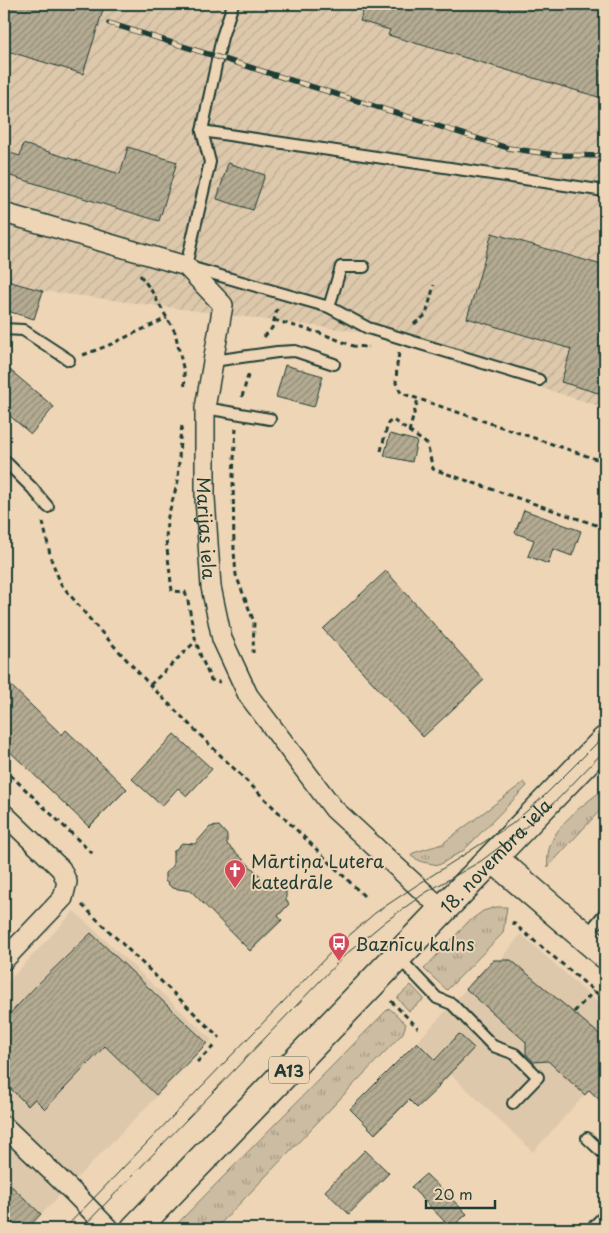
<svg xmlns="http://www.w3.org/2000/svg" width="609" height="1233" font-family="'Playpen Sans',sans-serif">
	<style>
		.built { fill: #ddc8ab }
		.industrial { fill: url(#industrial-furrows) }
		.grass { fill: url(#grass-tufts); stroke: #767c6a }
		.building { fill: url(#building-hatch); stroke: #1f3d34 }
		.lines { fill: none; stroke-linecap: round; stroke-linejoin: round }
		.lane-casing { stroke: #1f3d34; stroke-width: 14 }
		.street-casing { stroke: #1f3d34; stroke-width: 22 }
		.secondary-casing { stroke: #1f3d34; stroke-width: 31 }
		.primary-casing { stroke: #1f3d34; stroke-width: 31 }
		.path { stroke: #1f3d34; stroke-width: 3; stroke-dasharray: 5 4; stroke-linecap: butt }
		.lane { stroke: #eed5b6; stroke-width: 10 }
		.street { stroke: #eed5b6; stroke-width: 19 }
		.secondary { stroke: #eed5b6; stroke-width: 28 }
		.primary { stroke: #eed5b6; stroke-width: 28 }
		.tram { stroke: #1f3d34; stroke-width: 1 }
		.rail-casing { stroke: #1f3d34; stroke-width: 5.5 }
		.rail { stroke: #eed5b6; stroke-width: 4; stroke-dasharray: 11; stroke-linecap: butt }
		.labels { text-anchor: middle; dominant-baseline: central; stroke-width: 4; stroke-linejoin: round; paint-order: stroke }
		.shield { fill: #eed5b6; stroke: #5d6b5b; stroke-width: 1 }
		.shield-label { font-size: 16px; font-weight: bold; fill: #1f3d34 }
		.street-label { font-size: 18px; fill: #1f3d34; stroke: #eed5b6 }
		.poi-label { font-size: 18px; fill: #1f3d34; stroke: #eed5b6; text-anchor: start }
	</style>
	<defs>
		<pattern id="industrial-furrows" width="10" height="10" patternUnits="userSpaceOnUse" patternTransform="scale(1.25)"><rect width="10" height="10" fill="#ddc8ab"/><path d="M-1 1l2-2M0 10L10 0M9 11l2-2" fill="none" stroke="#bdad94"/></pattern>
		<pattern id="grass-tufts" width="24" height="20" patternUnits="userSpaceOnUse" patternTransform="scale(1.25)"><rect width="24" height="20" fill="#ccbca1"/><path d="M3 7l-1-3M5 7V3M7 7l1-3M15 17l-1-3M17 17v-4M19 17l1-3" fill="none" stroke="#a59a84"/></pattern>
		<pattern id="building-hatch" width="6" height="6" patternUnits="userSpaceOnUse" patternTransform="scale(1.25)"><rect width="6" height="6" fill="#b4ab92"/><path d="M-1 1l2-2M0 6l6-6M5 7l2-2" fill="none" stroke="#928c78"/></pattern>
	</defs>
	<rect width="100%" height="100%" fill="#eed5b6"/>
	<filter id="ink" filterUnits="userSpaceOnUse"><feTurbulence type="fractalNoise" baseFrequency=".02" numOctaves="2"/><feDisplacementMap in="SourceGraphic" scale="10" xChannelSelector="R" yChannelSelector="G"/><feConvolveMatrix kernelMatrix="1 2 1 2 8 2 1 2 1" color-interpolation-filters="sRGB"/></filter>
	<g filter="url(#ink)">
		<!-- built -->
		<g class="built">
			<polygon points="74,911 212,1040 27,1229 4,1229 4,986"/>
			<polygon points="521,934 605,1009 605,1072 533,1152 417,1042 493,960 500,960"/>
		</g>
		<!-- industrial -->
		<polygon class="industrial" points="4,4 605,4 605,408 369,333 43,291 4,280"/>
		<!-- grass -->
		<g class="grass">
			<polygon points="524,782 527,786 464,850 439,865 422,862 411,856 413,853 442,844"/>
			<path d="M605,788V805L548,867C543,831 581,807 605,788Z"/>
			<polygon points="496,907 507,907 503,933 447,990 424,969 468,922 483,911"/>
			<polygon points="411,985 424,999 409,1011 397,998"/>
			<polygon points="389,1008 406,1024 403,1033 220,1224 202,1229 173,1229 175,1226"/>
		</g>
		<!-- building -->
		<g class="building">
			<polygon points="4,4 105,4 83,74 4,50"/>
			<polygon points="365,4 605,4 605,99 388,35 390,30 360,21"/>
			<polygon points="23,144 120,174 128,147 177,162 159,221 4,174 4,151 20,156"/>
			<polygon points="228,163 265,175 253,210 217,199"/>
			<polygon points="492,233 605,266 605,395 561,382 571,349 467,318"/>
			<polygon points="4,280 43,291 34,319 4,310"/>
			<polygon points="4,365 54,407 31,434 4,411"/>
			<polygon points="285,365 323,376 314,407 276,397"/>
			<polygon points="390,434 417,441 412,462 384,456"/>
			<polygon points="524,510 581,531 572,556 553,549 548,564 528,556 534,540 515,533"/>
			<polygon points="386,571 484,680 423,737 323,629"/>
			<polygon points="4,679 62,735 66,730 127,789 89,827 4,746"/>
			<polygon points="174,734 212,769 187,796 178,788 162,806 132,779"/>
			<polygon points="219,826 227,835 227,844 273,888 286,888 286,900 289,904 278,916 282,920 250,951 191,891 172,888 165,881 165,873 173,866 173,852 182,843 195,844 210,827"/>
			<polygon points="91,933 207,1043 156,1095 105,1046 45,1109 35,1099 28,1106 4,1082 4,1020 38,984"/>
			<polygon points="493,960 511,960 605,1039 605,1105 589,1090 585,1095 548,1061 534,1062 526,1054 526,1042 466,989"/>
			<polygon points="459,1034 474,1048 438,1086 439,1087 417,1108 409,1100 375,1134 350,1109 417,1042 435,1060"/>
			<polygon points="365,1150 389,1173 349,1214 325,1191"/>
			<polygon points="426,1174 467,1214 451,1228 411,1187"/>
			<polygon points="4,1179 41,1214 27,1229 4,1229"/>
		</g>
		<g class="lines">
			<!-- lane casing -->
			<g class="lane-casing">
				<g id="lane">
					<polyline points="233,4 222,37 202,131 210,162 186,266 329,307 368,328 539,380"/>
					<polyline points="202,131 605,191"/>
					<polyline points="329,307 341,267 364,267"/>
					<polyline points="4,329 23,330 69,360"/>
					<polyline points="213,361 277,352 295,351 334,364"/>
					<polyline points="205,408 270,419"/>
					<polyline points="4,460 32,488 48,507"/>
					<polyline points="586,936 605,913"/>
					<polyline points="398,957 437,998 452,1004 493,1046 515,1054 538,1077 513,1103"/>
					<polyline points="587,1138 605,1155"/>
					<polyline points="591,1229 605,1215"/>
				</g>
			</g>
			<!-- street casing -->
			<g class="street-casing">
				<g id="street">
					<path id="s1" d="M4,213L186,266L223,305L205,408V498L211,587L222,639L248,695L334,809L443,910"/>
					<polyline points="4,814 61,869 67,882 63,898 4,960"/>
					<polyline points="4,1126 74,1193 109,1229"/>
				</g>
			</g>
			<!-- secondary casing -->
			<g class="secondary-casing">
				<polyline id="secondary" points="493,858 605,954"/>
			</g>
			<!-- primary casing -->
			<g class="primary-casing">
				<g id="primary">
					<path id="s2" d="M135,1229L605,741"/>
				</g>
			</g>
			<!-- path -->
			<g class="path">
				<polyline points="140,275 151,290 175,332 184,372 185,390"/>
				<polyline points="274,320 323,334 353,346 369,347"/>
				<polyline points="414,324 426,315 434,285"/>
				<polyline points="264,337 272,328 277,309"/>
				<polyline points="399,353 397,365 396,383 401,393 605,462"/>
				<polyline points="83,355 107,346 167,318"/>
				<polyline points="242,397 249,372"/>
				<polyline points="182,426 180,438 178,481 167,520 166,540 172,591 185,592 188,601 194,634 201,657 211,680 220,682"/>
				<polyline points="236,428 233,475 234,551 236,575 254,622 253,653"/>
				<polyline points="409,432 418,399"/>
				<polyline points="381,451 388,423 393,420 427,444 433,469 605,528"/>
				<polyline points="43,522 51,559 61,584 93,623 150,685 211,746 364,896"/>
				<polyline points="150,685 196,641"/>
				<polyline points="4,769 94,855"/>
				<polyline points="605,824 603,838 605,856"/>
				<polyline points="82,905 220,1038"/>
				<polyline points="512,922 605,1000"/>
				<polyline points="391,1001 418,1028"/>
				<polyline points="574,1012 594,991"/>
				<polyline points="197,1062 214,1046"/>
			</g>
			<!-- lane -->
			<use href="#lane" class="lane"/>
			<!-- street -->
			<use href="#street" class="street"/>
			<!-- secondary -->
			<use href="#secondary" class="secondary"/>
			<!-- primary -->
			<use href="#primary" class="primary"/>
			<!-- tram -->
			<g class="tram">
				<polyline points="64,1229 337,946 375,913 417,885 512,824 544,796 605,735"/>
				<polyline points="81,1229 345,955 386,921 425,893 481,861 521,831 558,799 605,750"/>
			</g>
			<!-- rail casing -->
			<g class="rail-casing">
				<polyline id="rail" points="109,23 508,148 555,155 605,156"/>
			</g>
			<!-- rail -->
			<use href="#rail" class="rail"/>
		</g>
	</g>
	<!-- icons -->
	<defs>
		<g id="church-pin" transform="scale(1.125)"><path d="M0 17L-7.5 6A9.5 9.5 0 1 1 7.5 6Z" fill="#d1495b" stroke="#eed5b6"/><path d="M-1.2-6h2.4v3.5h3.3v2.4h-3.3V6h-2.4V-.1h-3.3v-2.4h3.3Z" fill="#fff"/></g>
		<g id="bus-pin" transform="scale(1.125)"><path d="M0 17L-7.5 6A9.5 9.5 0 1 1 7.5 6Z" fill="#d1495b" stroke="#eed5b6"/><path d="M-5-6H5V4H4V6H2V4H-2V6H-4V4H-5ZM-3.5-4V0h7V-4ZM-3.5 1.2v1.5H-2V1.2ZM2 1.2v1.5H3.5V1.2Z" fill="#fff"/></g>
	</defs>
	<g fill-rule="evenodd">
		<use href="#church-pin" x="235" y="870"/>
		<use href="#bus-pin" x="339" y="943"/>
	</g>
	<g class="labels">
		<!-- shield labels -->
		<rect class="shield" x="269" y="1056.5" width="40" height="27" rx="4"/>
		<g class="shield-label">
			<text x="289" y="1070">A13</text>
		</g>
		<!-- street labels -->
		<g class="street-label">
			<text stroke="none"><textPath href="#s1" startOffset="468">Marijas iela</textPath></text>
			<text stroke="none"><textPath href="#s2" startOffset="519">18. novembra iela</textPath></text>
		</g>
		<!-- poi labels -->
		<g class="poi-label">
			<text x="251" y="860">Mārtiņa Lutera<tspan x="251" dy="21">katedrāle</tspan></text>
			<text x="355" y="943">Baznīcu kalns</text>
		</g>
	</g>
	<!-- margin -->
	<rect width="609" height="1233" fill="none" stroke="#eed5b6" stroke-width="20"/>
	<rect x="10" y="10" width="589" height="1213" fill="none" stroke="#1f3d34" stroke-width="2" filter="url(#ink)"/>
	<!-- scale -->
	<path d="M426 1200v8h69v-8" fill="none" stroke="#1f3d34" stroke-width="2.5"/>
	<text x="434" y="1200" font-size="15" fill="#1f3d34" stroke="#eed5b6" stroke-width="4" paint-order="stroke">20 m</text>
</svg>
